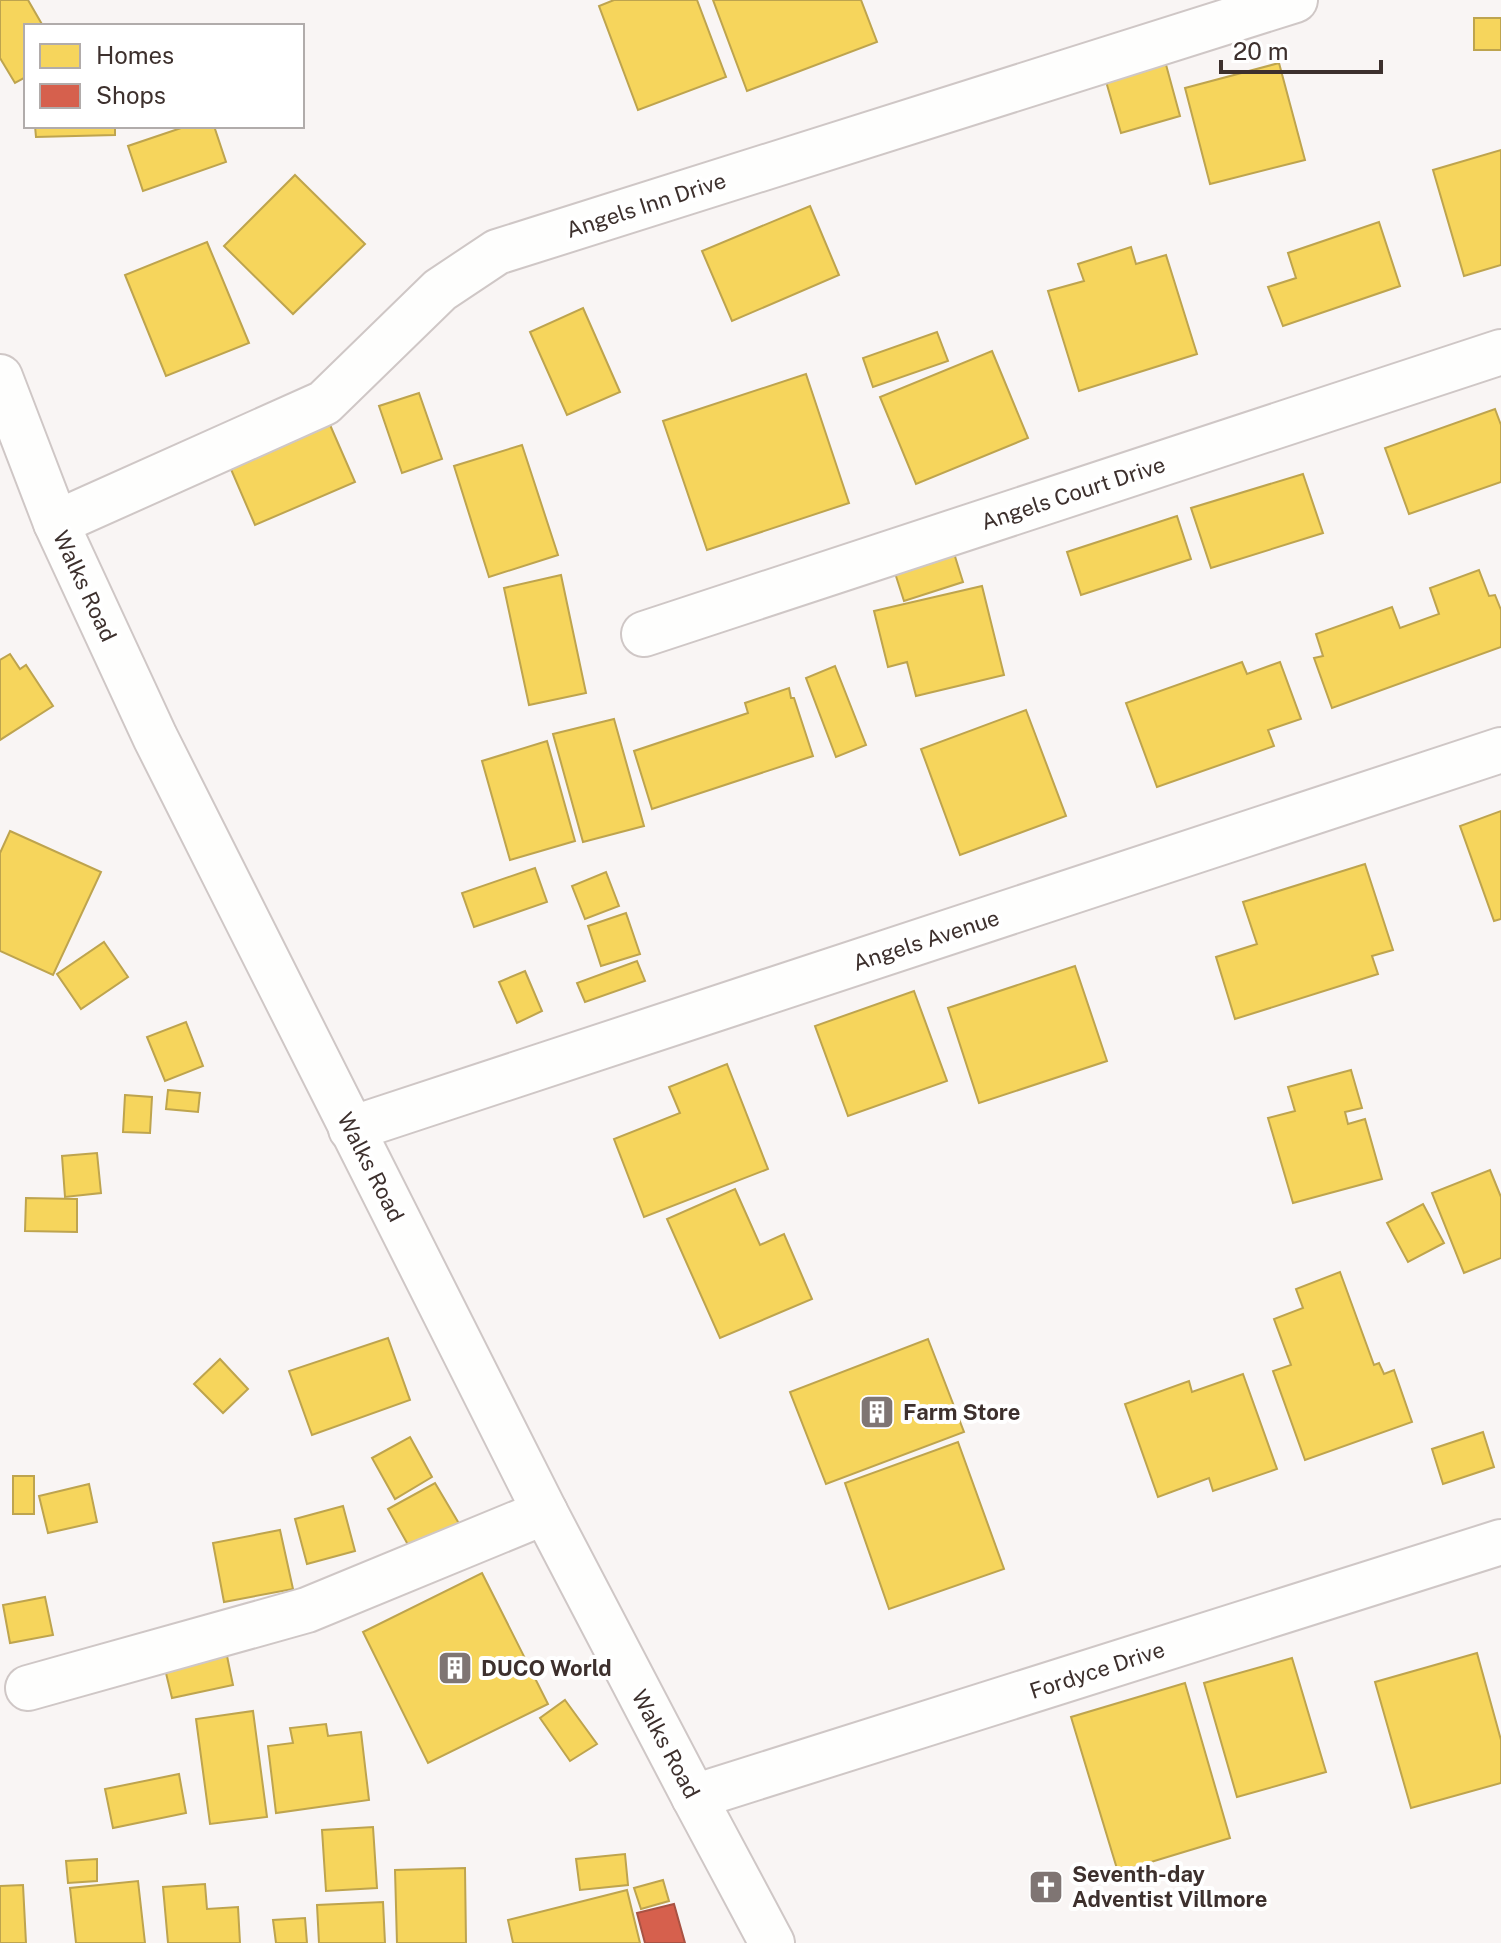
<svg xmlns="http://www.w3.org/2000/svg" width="1501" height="1943" font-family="'Public Sans',sans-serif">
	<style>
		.homes { fill: #f6d55c; stroke: #bea44e; stroke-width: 2 }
		.shops { fill: #d6604d; stroke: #a85243; stroke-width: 2 }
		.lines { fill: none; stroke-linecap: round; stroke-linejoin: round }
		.street-casing { stroke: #cfc7c6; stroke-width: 48 }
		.primary-casing { stroke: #cfc7c6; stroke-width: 48 }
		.street { stroke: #fefefd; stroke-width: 44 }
		.primary { stroke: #fefefd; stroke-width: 44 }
		.labels { text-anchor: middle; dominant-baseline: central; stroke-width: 8; stroke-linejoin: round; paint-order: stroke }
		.street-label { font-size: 22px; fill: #3d302d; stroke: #fff }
		.poi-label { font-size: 22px; font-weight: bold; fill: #3d302d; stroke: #fff; text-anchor: start }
	</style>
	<rect width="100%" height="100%" fill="#f9f5f4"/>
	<!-- homes -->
	<g class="homes">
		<polygon points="0,0 28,0 43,26 26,26 26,77 15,83 0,58"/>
		<polygon points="614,0 697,0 726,77 638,110 599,6"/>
		<polygon points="713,0 861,0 877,42 747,91"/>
		<rect x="1474" y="18" width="27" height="32"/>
		<polygon points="1165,61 1180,116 1121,133 1105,78"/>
		<polygon points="1279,63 1305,160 1210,184 1185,88"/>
		<polygon points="35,126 115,126 115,135 36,137"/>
		<polygon points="187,126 214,126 226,162 143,191 128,146"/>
		<polygon points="1501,150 1501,265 1464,276 1433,170"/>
		<polygon points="295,175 365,244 293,314 224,246"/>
		<polygon points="810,206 839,275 732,321 702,251"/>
		<polygon points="1379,222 1400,286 1283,326 1268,287 1296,278 1288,253"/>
		<polygon points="207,242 249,343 166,376 125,275"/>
		<polygon points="1131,247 1136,264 1166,255 1197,354 1079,391 1048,291 1084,281 1078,264"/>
		<polygon points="583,308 620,392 567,415 530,332"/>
		<polygon points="937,332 948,361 873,387 863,358"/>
		<polygon points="992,351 1028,438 916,484 880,397"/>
		<polygon points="806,374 849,503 707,550 663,421"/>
		<polygon points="419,393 442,459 402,473 379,406"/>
		<polygon points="1495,409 1501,425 1501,482 1409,514 1385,448"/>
		<polygon points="327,418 355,482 255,525 227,460"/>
		<polygon points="522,445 558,555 489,577 454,466"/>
		<polygon points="1303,474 1323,533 1211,568 1191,508"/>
		<polygon points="1177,516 1191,559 1081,595 1067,552"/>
		<polygon points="953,550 963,582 904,601 894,570"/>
		<polygon points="1479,570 1489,596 1495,595 1501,610 1501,647 1332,708 1314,658 1323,656 1316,634 1392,607 1400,628 1439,614 1430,588"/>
		<polygon points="561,575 586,693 529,705 504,588"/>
		<polygon points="982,586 1004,675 916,696 907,662 888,667 874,611"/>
		<polygon points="10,654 20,669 26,665 53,706 0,740 0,660"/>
		<polygon points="1242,662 1247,674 1280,662 1301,719 1268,730 1274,746 1157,787 1126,703"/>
		<polygon points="835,666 866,745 836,757 806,678"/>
		<polygon points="789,688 791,698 794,698 813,756 652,809 634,751 748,713 745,703"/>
		<polygon points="1026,710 1066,816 960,855 921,749"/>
		<polygon points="614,719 644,826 583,842 553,734"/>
		<polygon points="547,741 575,841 510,860 482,761"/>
		<polygon points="1501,811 1501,919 1494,921 1460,826"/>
		<polygon points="10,831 101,872 53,975 0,951 0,853"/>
		<polygon points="1365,864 1393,950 1372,956 1378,974 1235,1019 1216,957 1257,944 1243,902"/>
		<polygon points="535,868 547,902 474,927 462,893"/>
		<polygon points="606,872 619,906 585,919 572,886"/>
		<polygon points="626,913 640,954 601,966 588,926"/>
		<polygon points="104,942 128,977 81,1009 57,974"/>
		<polygon points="637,961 645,981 585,1002 577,983"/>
		<polygon points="1075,966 1107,1061 979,1103 948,1008"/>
		<polygon points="525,971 542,1011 517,1023 499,982"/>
		<polygon points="914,991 947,1081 848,1116 815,1026"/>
		<polygon points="186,1022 203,1066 165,1081 147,1037"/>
		<polygon points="727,1064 768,1169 644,1217 614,1139 680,1113 669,1087"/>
		<polygon points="1351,1070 1362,1108 1345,1112 1348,1124 1365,1119 1382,1179 1293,1203 1268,1118 1295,1111 1288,1087"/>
		<polygon points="168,1090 200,1093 198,1112 166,1109"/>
		<polygon points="125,1095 152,1097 150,1133 123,1132"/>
		<polygon points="97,1153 101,1193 65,1197 62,1156"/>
		<polygon points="1490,1170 1501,1197 1501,1258 1464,1273 1432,1193"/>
		<polygon points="735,1189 760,1245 784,1234 812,1299 720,1338 667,1219"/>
		<polygon points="26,1198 77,1199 77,1232 25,1231"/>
		<polygon points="1423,1204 1444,1243 1408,1262 1387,1223"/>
		<polygon points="1340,1272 1374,1365 1379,1363 1384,1374 1394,1370 1412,1422 1305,1460 1273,1371 1291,1365 1274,1319 1303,1308 1296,1289"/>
		<polygon points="388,1338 410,1400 312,1435 289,1371"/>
		<polygon points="928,1339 964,1432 826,1484 790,1392"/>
		<polygon points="220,1359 248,1389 223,1413 194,1384"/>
		<polygon points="1243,1374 1277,1469 1213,1491 1209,1478 1158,1497 1125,1404 1189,1381 1192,1392"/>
		<polygon points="1483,1432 1494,1467 1443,1484 1432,1449"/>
		<polygon points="410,1437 432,1477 395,1499 372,1458"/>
		<polygon points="958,1442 1004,1569 889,1609 845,1483"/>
		<rect x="13" y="1476" width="21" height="38"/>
		<polygon points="435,1483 464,1532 416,1559 388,1509"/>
		<polygon points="89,1484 97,1522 48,1533 39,1496"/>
		<polygon points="343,1506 355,1551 307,1564 295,1519"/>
		<polygon points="280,1530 293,1589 224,1602 213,1543"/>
		<polygon points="482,1573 548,1704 428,1763 363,1632"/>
		<polygon points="45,1597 53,1635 10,1643 3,1605"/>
		<polygon points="1477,1653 1501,1740 1501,1783 1411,1808 1375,1682"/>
		<polygon points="227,1656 233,1685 172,1698 165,1669"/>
		<polygon points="1292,1658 1326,1772 1237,1797 1204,1683"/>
		<polygon points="1185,1683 1230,1838 1118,1872 1071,1717"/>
		<polygon points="565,1700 597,1744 570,1761 540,1718"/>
		<polygon points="253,1711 267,1817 210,1824 196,1719"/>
		<polygon points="326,1724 328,1736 361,1732 369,1800 276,1813 268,1746 293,1743 290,1728"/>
		<polygon points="179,1774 186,1813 113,1828 105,1789"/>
		<polygon points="373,1827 377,1888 326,1891 322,1830"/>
		<polygon points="625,1854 628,1885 580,1890 576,1859"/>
		<polygon points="97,1859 97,1881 68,1883 66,1861"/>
		<polygon points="465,1868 466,1943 397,1943 395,1870"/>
		<polygon points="663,1880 669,1901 641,1909 634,1888"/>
		<polygon points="138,1881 145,1943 76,1943 70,1888"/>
		<polygon points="205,1884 207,1909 238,1907 240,1943 168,1943 163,1887"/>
		<polygon points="23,1885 26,1943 0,1943 0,1886"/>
		<polygon points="627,1890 640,1943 513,1943 508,1920"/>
		<polygon points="383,1902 385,1943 319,1943 317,1905"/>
		<polygon points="305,1918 307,1943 276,1943 273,1920"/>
	</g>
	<!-- shops -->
	<polygon class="shops" points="674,1904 685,1943 645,1943 637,1913"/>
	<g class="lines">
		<!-- street casing -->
		<g class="street-casing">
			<g id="street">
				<polyline points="56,523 324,403 440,290 497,252 1295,0"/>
				<polyline points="644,634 1501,352"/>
				<polyline points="351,1129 1501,750"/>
				<polyline points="28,1688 307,1610 545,1512"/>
				<polyline points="694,1797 1501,1542"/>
			</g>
		</g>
		<!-- primary casing -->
		<g class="primary-casing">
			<polyline id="primary" points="0,377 56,523 155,737 545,1512 694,1797 772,1943"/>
		</g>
		<!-- street -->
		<use href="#street" class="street"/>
		<!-- primary -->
		<use href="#primary" class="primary"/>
	</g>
	<!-- icons -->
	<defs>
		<g id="building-square" transform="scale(1.8)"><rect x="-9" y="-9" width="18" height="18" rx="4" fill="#7f7573" stroke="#fff"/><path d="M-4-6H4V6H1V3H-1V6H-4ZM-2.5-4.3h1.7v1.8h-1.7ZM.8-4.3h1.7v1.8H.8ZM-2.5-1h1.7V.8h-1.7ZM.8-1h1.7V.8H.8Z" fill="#fff"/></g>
		<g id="church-square" transform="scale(1.8)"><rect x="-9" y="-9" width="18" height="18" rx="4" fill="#7f7573" stroke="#fff"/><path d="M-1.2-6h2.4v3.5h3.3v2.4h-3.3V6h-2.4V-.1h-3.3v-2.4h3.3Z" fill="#fff"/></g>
	</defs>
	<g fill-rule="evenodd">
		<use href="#building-square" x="877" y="1412"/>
		<use href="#building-square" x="455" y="1668"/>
		<use href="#church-square" x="1046" y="1887"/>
	</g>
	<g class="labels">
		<!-- street labels -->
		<g class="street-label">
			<text transform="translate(646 205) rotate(-18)">Angels Inn Drive</text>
			<text transform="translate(1073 493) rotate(-18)">Angels Court Drive</text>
			<text transform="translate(85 586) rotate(65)">Walks Road</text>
			<text transform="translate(926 940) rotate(-18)">Angels Avenue</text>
			<text transform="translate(371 1167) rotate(63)">Walks Road</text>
			<text transform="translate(1097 1670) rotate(-18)">Fordyce Drive</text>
			<text transform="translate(666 1744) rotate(62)">Walks Road</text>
		</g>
		<!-- poi labels -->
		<g class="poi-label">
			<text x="903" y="1412">Farm Store</text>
			<text x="481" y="1668">DUCO World</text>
			<text x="1072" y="1874">Seventh-day<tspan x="1072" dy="25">Adventist Villmore</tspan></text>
		</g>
	</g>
	<!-- legend -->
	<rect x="24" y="24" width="280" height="104" fill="#ffffff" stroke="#b1acab" stroke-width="2"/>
	<rect x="40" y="44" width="40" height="24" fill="#f6d55c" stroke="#b1acab" stroke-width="2"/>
	<text x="96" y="64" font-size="24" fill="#3d302d">Homes</text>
	<rect x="40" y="84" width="40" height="24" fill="#d6604d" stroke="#b1acab" stroke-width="2"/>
	<text x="96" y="104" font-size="24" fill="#3d302d">Shops</text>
	<!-- scale -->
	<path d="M1221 60v12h160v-12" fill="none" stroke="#3d302d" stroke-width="4"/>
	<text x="1233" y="60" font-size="24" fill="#3d302d" stroke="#ffffff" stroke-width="6" paint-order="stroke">20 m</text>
</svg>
